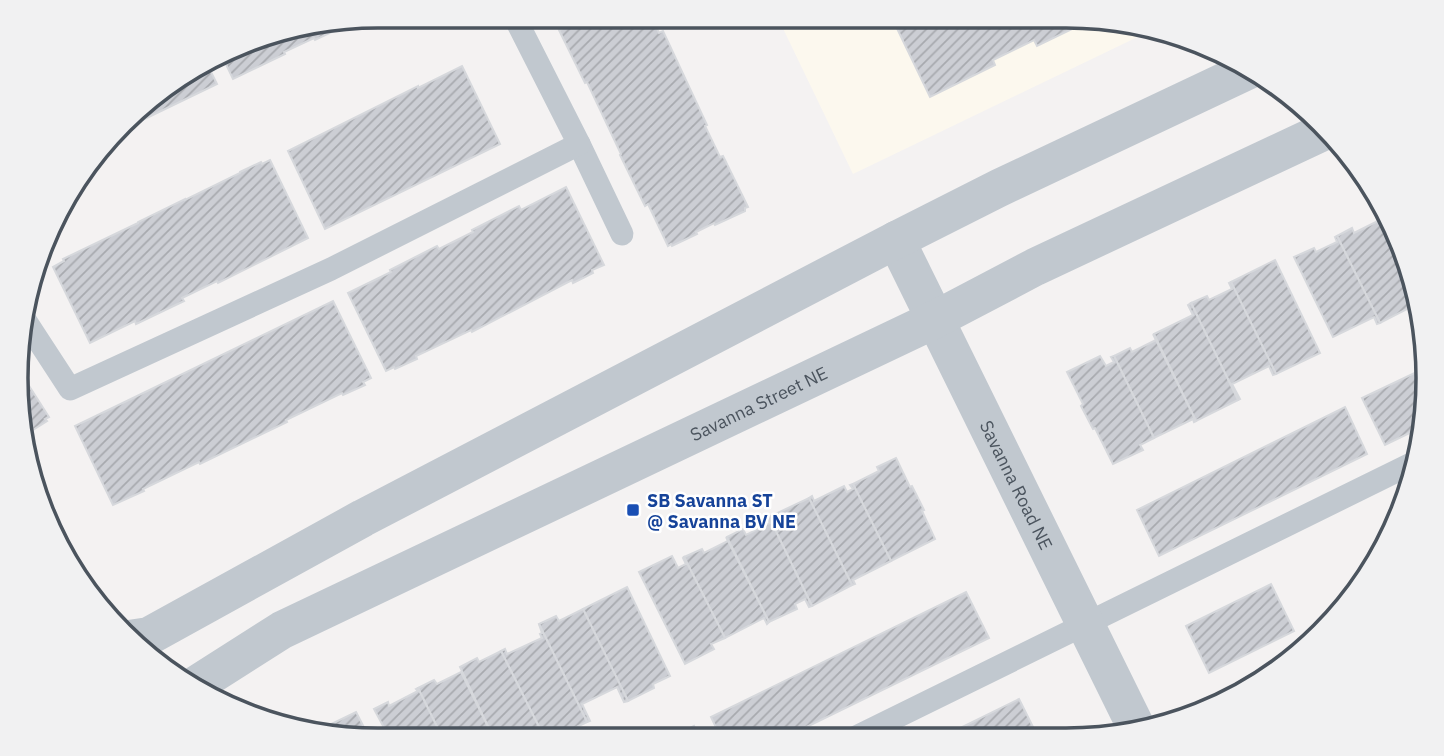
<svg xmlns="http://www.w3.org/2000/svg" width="1444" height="756" font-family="'IBM Plex Sans',sans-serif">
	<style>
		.commercial { fill: #fcf8ee }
		.building { fill: url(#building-hatch); stroke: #d6d8dc; stroke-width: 2 }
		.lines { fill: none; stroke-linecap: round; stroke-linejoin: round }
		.service { stroke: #c1c8cf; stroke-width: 23 }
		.minor { stroke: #c1c8cf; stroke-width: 38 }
		.transit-dot { fill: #1a4fb4; stroke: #fff; stroke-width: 2.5 }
		.labels { text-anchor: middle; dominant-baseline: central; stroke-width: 5; stroke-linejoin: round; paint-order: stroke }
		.street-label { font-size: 18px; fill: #4b545e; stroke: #fff }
		.transit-label { font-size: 18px; font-weight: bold; fill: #164399; stroke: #fff; text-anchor: start }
		.rim { fill: none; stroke: #4b545e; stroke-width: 3.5 }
	</style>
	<defs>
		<pattern id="building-hatch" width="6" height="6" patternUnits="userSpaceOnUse" patternTransform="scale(1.75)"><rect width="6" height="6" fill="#ccced4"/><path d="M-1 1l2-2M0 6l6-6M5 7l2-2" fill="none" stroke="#a8aaaf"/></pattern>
	</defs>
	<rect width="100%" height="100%" fill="#f4f2f2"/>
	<!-- commercial -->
	<polygon class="commercial" points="777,16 1089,17 1148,32 853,174"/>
	<!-- building -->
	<g class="building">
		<polygon points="556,16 651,16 659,33 663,31 707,125 705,126 720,157 723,156 748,207 745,208 745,211 715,225 714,223 696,232 697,234 672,246 671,244 668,246 648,204 645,206 620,155 621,154 587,82 585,83 559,30 562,29"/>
		<polygon points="891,16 1066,16 1072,29 1037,46 1034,40 993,60 995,65 930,97"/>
		<polygon points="359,19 315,40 314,38 284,52 285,54 233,79 222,56 261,35"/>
		<polygon points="207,64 217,84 132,125 134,128 113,138 157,91"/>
		<polygon points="462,66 500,144 325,229 288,151 418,86 418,88"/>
		<polygon points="270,160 308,238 218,283 217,281 182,298 184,301 136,324 135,321 90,343 53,267 64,261 63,259 138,223 138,222 185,199 185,200 240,173 240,172 261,162 262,164"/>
		<polygon points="566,187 604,265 592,270 593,273 573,283 572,280 472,332 471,330 416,356 417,359 395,369 394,367 386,371 348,293 391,272 390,270 437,246 439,249 473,232 472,230 519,206 521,210"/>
		<polygon points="1381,213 1409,262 1413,288 1376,215"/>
		<polygon points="1375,215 1413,288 1415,305 1380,323 1337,236 1352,228 1354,233 1378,221"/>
		<polygon points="1337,236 1380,323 1377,324 1374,317 1333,337 1294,257 1314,248 1316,252 1337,242 1335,237"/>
		<polygon points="1275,260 1320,353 1276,374 1231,282"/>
		<polygon points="1231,282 1276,374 1273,375 1269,366 1232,384 1240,399 1238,400 1191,303 1207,296 1209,300 1232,289 1229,283"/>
		<polygon points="333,301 371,378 363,382 365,385 343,395 342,393 286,420 287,422 200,464 199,462 143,489 144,491 113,505 75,426"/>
		<polygon points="1191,303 1238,400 1196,421 1154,334 1193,315 1188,305"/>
		<polygon points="1153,334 1196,421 1194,422 1193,419 1154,438 1114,356 1130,348 1132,352 1156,340"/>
		<polygon points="1100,356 1106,366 1114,362 1111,357 1114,356 1154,438 1140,445 1143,450 1113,464 1095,428 1093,429 1081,406 1083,404 1067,372"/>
		<polygon points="20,366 26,376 24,378 49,417 45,419 47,421 25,435 17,402"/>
		<polygon points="1423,369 1427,402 1420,428 1385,445 1362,398"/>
		<polygon points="1345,407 1367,454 1159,556 1137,510"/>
		<polygon points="896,458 910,487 912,486 924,510 922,511 935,539 891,561 853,484 879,471 877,467"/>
		<polygon points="853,484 891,561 853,580 855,584 852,585 809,498 812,496 814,501 844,486 847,492 853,489 850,485"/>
		<polygon points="809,498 852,585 812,606 769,517"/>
		<polygon points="769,517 812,606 809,607 805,599 795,604 797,609 769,622 727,537 743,529 746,535 770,523 768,518"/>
		<polygon points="726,537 769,622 767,624 764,618 725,638 684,557 702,549 704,553 728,541"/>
		<polygon points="672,556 678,568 686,564 683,558 684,557 725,638 711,644 714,649 685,664 639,572"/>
		<polygon points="1271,584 1294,631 1209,673 1186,626"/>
		<polygon points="627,587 670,676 653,684 654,688 628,701 583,609"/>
		<polygon points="966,592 989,638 784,738 721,738 711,717"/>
		<polygon points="583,609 628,701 624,702 617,687 582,704 590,721 587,722 539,624 556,616 559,621"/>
		<polygon points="539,624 587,722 552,739 545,739 501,651 505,649 507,654 542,638 540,634 542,633"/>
		<polygon points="501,651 545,739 542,739 538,730 520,739 494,739 460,667 477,658 479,662"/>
		<polygon points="461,672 494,739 443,739 418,688 434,680 437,684"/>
		<polygon points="418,688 443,739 390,739 374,709 388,702 389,706 418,691 416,689"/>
		<polygon points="1019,699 1038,737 940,738"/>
		<polygon points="356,712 370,739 355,739 325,732 323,728"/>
		<polygon points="694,726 699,738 669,739"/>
	</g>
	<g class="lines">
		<!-- service -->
		<g class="service">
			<polyline points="579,144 622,234"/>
			<polyline points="25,320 70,389 331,269 579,144 514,16"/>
			<polyline points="854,738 1411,464"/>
		</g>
		<!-- minor -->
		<g class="minor">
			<path id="s1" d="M896,240L1138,731"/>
			<polyline points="129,639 149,636 363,518 896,240 999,188 1249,70"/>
			<path id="s2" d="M194,686L282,630L936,319L1035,267L1327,130"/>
		</g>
	</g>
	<!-- markers -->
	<rect class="transit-dot" x="626" y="503" width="14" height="14" rx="3.5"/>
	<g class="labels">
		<!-- street labels -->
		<g class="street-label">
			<text stroke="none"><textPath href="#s2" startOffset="632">Savanna Street NE</textPath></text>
			<text stroke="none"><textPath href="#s1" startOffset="273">Savanna Road NE</textPath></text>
		</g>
		<!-- transit labels -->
		<g class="transit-label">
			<text x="647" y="500">SB Savanna ST<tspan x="647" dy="21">@ Savanna BV NE</tspan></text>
		</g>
	</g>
	<!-- crop -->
	<path d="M0 0H1444V756H0ZM378 28H1066A350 350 0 0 1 1416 378V378A350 350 0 0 1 1066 728H378A350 350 0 0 1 28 378V378A350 350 0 0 1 378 28Z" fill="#f1f1f2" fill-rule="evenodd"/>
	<path class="rim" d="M378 28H1066A350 350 0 0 1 1416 378V378A350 350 0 0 1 1066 728H378A350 350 0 0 1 28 378V378A350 350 0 0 1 378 28Z"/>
</svg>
